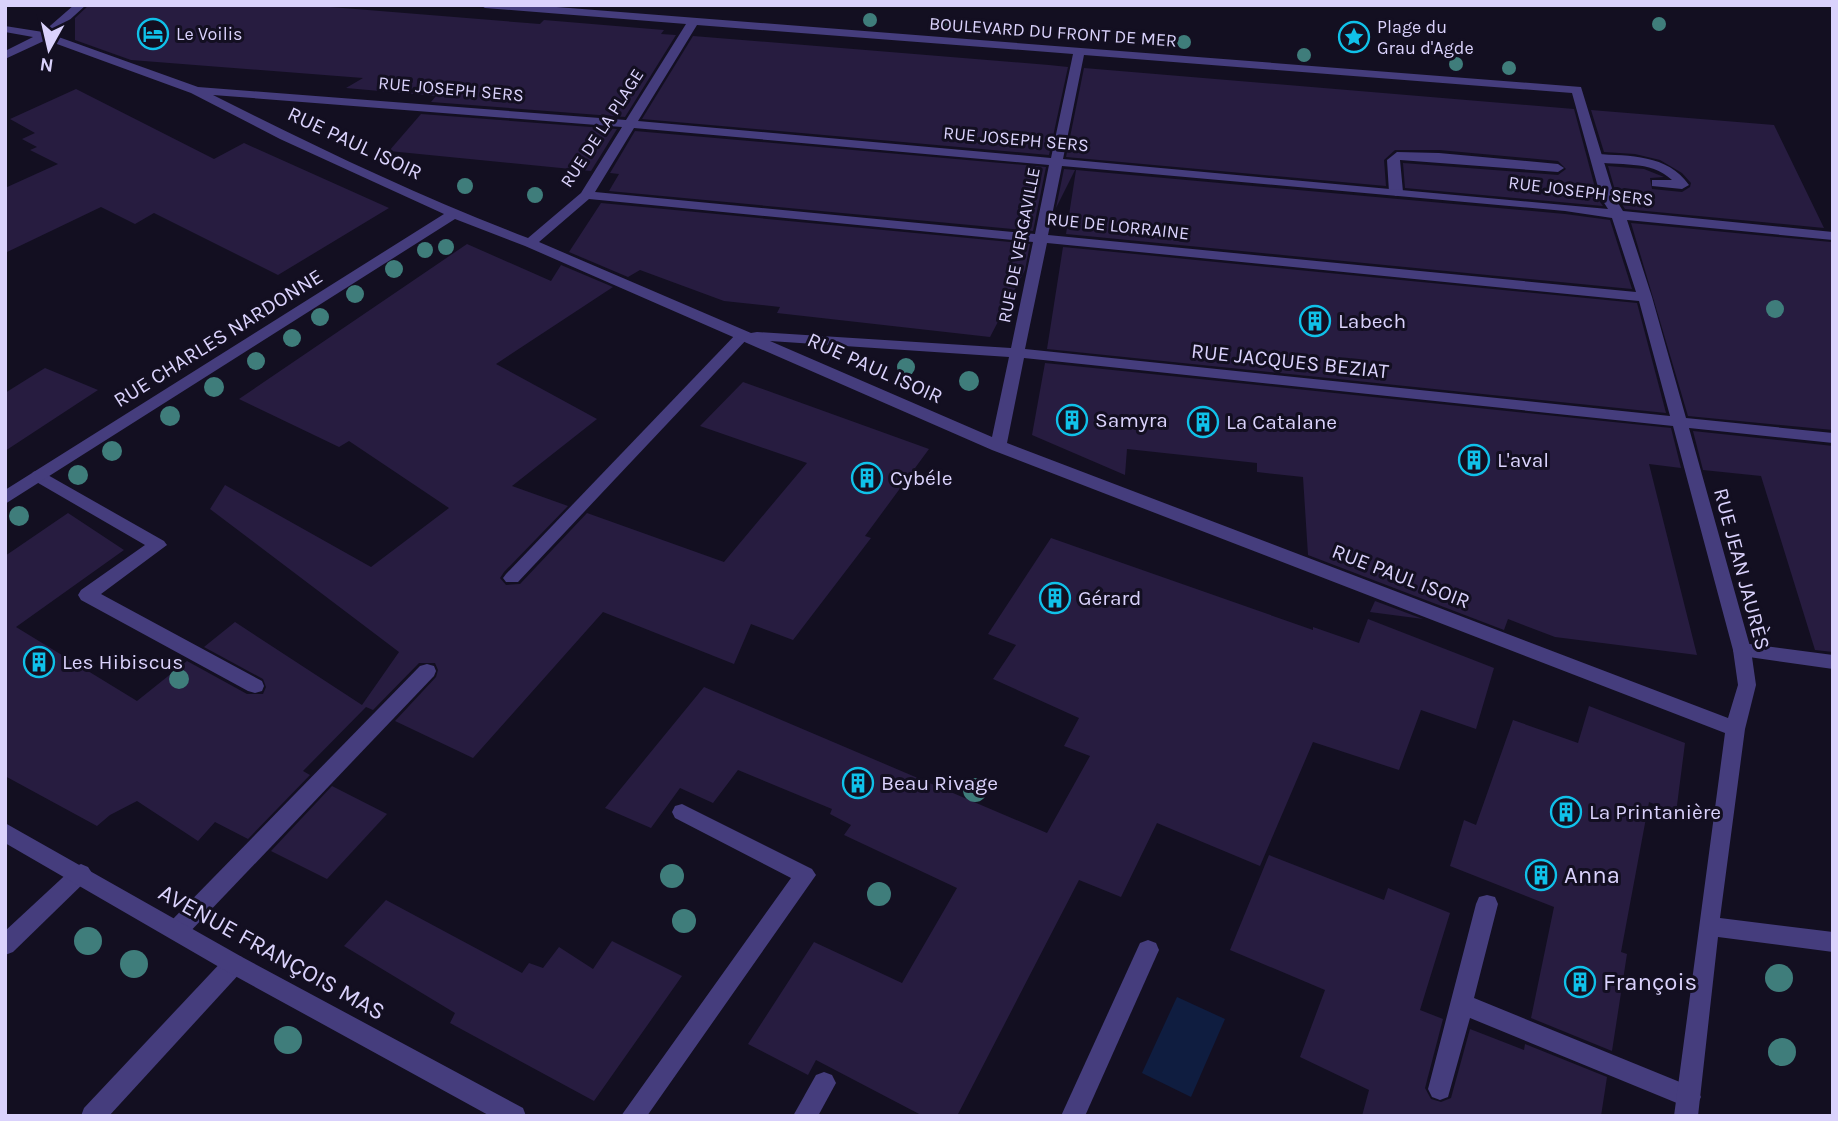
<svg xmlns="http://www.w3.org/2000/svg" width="1838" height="1121" font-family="Karla,sans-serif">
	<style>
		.water { fill: #0f1d40 }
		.building { fill: #271c40 }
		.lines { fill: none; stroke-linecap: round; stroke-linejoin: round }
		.lane { fill: #453d7d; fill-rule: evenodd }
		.street { fill: #453d7d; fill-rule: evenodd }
		.tree { fill: #3f7d7b }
		.labels { text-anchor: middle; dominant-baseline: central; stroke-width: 6; stroke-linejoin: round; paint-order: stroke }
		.far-poi-label { font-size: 18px; fill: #dad2fc; stroke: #130f21; text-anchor: start }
		.far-street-label { font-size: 18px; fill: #dad2fc; stroke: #130f21 }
		.street-label { font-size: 21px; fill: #dad2fc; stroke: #130f21 }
		.poi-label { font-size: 21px; fill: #dad2fc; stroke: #130f21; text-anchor: start }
		.near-poi-label { font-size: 24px; fill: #dad2fc; stroke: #130f21; text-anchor: start }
		.near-street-label { font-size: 24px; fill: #dad2fc; stroke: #130f21 }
	</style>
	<rect width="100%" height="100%" fill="#130f21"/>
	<!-- water -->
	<polygon class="water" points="1177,997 1225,1019 1191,1097 1142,1073"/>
	<!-- building -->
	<g class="building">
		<polygon points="89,5 306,5 540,24 544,20 664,30 661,34 676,35 625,117 431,102 436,96 346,88 363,78 131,60 75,40 75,18"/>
		<polygon points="693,36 1049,65 1068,67 1049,155 642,119"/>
		<polygon points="1084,68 1574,109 1598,199 1603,206 1405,188 1403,163 1558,175 1566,169 1558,161 1439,150 1395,150 1384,160 1386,186 1066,157"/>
		<polygon points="76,89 214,159 244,143 389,208 278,275 154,213 135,224 101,207 5,253 5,188 58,164 30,150 37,147 22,139 35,133 10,119"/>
		<polygon points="1591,110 1774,125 1824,228 1625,209 1617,197 1608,166 1644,169 1664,177 1650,178 1652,189 1682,192 1690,187 1691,183 1682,173 1660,160 1635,154 1604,152"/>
		<polygon points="421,114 617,129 591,171 389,151"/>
		<polygon points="635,131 1046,167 1033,231 609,191 619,174 610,173"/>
		<polygon points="1064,169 1075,170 1056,208"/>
		<polygon points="1076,170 1565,214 1610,220 1632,289 1066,234"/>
		<polygon points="601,203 1030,244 1025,270 990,337 777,313 780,307 724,301 640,270 628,277 569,252"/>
		<polygon points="1631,223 1831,242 1833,430 1688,416"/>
		<polygon points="467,244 551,281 561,265 613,287 496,364 597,419 512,486 568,506 504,572 500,578 506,585 520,584 587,513 724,562 807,463 700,426 743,382 929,449 865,536 871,538 793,640 751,624 734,664 603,612 473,758 395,721 436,677 438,670 435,663 419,663 373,710 366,707 303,771 310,775 248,839 215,822 198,841 137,801 110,815 97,826 5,776 5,556 68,513 124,550 16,627 137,701 187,661 247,694 263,694 266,687 263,679 204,647 235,622 362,705 399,652 210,509 225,485 371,567 449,508 349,441 339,447 239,399"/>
		<polygon points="1063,247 1637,303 1666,413 1047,349"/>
		<polygon points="1045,363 1671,428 1681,468 1649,464 1697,655 1555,637 1508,619 1504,630 1308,555 1303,477 1257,472 1257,463 1127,449 1125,475 1032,435"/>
		<polygon points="45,368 98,390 5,451 5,393"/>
		<polygon points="1693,431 1833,446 1833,652 1815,650 1761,476 1703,470"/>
		<polygon points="1051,538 1313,630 1313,627 1359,643 1368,619 1494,668 1476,729 1421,710 1399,770 1313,742 1260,866 1157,823 1121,897 1079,880 957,1116 923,1116 816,1060 808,1075 748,1044 814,942 902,983 957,888 844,835 851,825 830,814 832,809 738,770 713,803 680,788 651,828 605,808 704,687 1047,833 1090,756 1064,746 1079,718 993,679 1016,645 988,634"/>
		<polygon points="1375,601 1423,619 1370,612"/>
		<polygon points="1589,706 1685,743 1676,813 1649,802 1621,952 1627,954 1612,1051 1531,1018 1554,907 1450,866 1464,820 1476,825 1513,720 1578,743"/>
		<polygon points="332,786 387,814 327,879 271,851"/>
		<polygon points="1269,855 1384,900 1388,888 1450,913 1420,1010 1443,1019 1425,1088 1431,1099 1441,1102 1451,1098 1470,1029 1524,1050 1525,1044 1607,1077 1601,1116 1362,1116 1369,1090 1300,1057 1325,990 1230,950"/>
		<polygon points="386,900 522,973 529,963 543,968 559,947 593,969 612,941 682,976 594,1101 450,1023 455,1013 344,946"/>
	</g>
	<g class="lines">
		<!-- lane -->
		<g class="lane">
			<polygon points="1397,152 1439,153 1558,164 1564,168 1558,172 1400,160 1403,192 1396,196 1389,192 1387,160"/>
			<path d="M1596,154C1630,156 1667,154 1689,185L1682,189L1652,186V180H1672C1650,159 1619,167 1591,161V155Z"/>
			<polygon points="743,331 750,335 748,338 518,582 506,582 503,578 506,574 738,332"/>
			<polygon points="39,470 164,541 167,545 101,594 262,681 264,686 262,691 255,693 248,691 81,600 78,595 81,590 145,545 33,480 31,476 33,472"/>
			<polygon points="1742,643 1833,655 1833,669 1735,655 1733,650 1735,645"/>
			<polygon points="427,664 434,666 436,671 434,676 185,937 177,940 169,937 166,930 169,923 420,666"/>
			<polygon points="682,804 812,869 816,875 647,1116 621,1116 791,878 675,818 672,812 675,806"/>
			<polygon points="81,864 88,867 92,873 88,879 13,952 5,955 5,931 74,867"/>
			<polygon points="1487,895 1495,897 1498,904 1474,998 1697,1089 1701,1097 1697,1105 1689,1108 1470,1018 1448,1097 1440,1100 1432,1097 1428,1089 1476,904 1479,897"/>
			<polygon points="1148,940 1156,943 1159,950 1085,1116 1061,1116 1140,943"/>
			<polygon points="234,954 242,957 245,964 242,971 109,1116 81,1116 84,1108 226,957"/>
			<polygon points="824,1072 832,1075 836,1083 818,1116 793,1116 816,1075"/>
		</g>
		<!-- street -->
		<g class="street">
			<path d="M74,5H86L53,35L198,87L626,120L686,24L485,8L480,5H531L1581,87L1615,198L1623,211L1833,232V240L1627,220L1652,297L1686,418L1833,433V443L1689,428L1751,650L1756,685L1745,729L1720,918L1833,932V952L1718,937L1698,1116H1674L1725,733L992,450L525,246L455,219L5,504V490L444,214L280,139L191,93L46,40L5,59V51L33,37L5,32V26L43,32ZM697,25L1073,54L1051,158L638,121ZM1084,55L1572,93L1601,198L1608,209L1063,159ZM213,95L622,127L581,193L528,238C420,197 316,147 213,95ZM634,128L1049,165L1035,234L595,192ZM1062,166L1565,211L1612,218L1636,292L1048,235ZM589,199L1033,242L1011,348L757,332L751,333L539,242ZM1047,243L1639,301L1670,416L1025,349ZM770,341L1009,357L992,437ZM1024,358L1673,426L1733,650L1738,685L1728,718L1007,443Z"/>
			<polygon points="5,823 242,957 523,1108 526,1116 490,1116 226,971 5,843"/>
		</g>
	</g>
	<!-- trees -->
	<g class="tree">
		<circle cx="870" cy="20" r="7"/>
		<circle cx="1659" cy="24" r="7"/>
		<circle cx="949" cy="25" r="7"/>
		<circle cx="1019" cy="30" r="7"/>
		<circle cx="1184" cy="42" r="7"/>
		<circle cx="1304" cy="55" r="7"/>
		<circle cx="1456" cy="64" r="7"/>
		<circle cx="1509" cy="68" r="7"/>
		<circle cx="465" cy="186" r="8"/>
		<circle cx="535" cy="195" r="8"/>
		<circle cx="446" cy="247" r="8"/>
		<circle cx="425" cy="250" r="8"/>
		<circle cx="394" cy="269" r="9"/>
		<circle cx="355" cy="294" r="9"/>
		<circle cx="1775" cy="309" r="9"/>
		<circle cx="320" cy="317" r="9"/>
		<circle cx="292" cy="338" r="9"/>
		<circle cx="256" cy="361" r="9"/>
		<circle cx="906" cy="367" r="9"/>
		<circle cx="969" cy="381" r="10"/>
		<circle cx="214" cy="387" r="10"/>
		<circle cx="170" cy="416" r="10"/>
		<circle cx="112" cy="451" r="10"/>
		<circle cx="78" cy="475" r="10"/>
		<circle cx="19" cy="516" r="10"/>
		<circle cx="179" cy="679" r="10"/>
		<circle cx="975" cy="790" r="12"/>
		<circle cx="672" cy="876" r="12"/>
		<circle cx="879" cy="894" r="12"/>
		<circle cx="684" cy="921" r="12"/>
		<circle cx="88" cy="941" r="14"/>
		<circle cx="134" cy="964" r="14"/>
		<circle cx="1779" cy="978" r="14"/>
		<circle cx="288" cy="1040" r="14"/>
		<circle cx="1782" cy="1052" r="14"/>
	</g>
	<!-- icons -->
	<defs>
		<g id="hotel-ring" transform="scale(1.575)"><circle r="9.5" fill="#130f21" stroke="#10c1e9" stroke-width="1.5"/><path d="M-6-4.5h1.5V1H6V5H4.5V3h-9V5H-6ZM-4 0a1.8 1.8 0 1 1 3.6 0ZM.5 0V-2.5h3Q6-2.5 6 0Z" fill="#10c1e9"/></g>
		<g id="sight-ring" transform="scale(1.575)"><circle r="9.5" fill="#130f21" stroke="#10c1e9" stroke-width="1.5"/><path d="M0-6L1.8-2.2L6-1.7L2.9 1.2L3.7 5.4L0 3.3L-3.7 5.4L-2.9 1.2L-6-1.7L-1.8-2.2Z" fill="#10c1e9"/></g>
		<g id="building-ring" transform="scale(1.575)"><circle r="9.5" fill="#130f21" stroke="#10c1e9" stroke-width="1.5"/><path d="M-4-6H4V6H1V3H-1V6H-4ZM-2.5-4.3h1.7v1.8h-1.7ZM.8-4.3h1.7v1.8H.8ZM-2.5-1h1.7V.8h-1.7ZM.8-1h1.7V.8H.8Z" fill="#10c1e9"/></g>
	</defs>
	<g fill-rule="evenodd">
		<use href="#hotel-ring" x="153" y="34"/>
		<use href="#sight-ring" x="1354" y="37"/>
		<use href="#building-ring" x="1315" y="321"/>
		<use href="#building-ring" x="1072" y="420"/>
		<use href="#building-ring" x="1203" y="422"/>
		<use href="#building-ring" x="1474" y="460"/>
		<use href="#building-ring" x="867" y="478"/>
		<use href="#building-ring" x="1055" y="598"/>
		<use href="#building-ring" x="39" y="662"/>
		<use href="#building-ring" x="858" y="783"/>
		<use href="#building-ring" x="1566" y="812"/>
		<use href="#building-ring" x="1541" y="875"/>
		<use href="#building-ring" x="1580" y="982"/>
	</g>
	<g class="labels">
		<!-- far-poi labels -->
		<g class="far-poi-label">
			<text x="1377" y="27">Plage du<tspan x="1377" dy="21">Grau d'Agde</tspan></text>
			<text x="176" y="34">Le Voilis</text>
		</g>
		<!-- far-street labels -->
		<g class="far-street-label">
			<text transform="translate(1053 32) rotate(4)">BOULEVARD DU FRONT DE MER</text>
			<text transform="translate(451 89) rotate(5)">RUE JOSEPH SERS</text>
			<text transform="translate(602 128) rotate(-57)">RUE DE LA PLAGE</text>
			<text transform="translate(1016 139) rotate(5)">RUE JOSEPH SERS</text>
			<text transform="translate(1581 191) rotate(7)">RUE JOSEPH SERS</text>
			<text transform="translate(1118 226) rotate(6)">RUE DE LORRAINE</text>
			<text transform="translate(1019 245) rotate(-79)">RUE DE VERGAVILLE</text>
		</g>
		<!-- street labels -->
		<g class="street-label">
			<text transform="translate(355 143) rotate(25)">RUE PAUL ISOIR</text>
			<text transform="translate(218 338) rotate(-32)">RUE CHARLES NARDONNE</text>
			<text transform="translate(1290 361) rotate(6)">RUE JACQUES BEZIAT</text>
			<text transform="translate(875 368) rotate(24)">RUE PAUL ISOIR</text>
			<text transform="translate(1742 569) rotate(75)">RUE JEAN JAURÈS</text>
			<text transform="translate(1401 576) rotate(21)">RUE PAUL ISOIR</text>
		</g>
		<!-- poi labels -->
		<g class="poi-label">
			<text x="1338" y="321">Labech</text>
			<text x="1095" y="420">Samyra</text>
			<text x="1226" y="422">La Catalane</text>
			<text x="1497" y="460">L'aval</text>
			<text x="890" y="478">Cybéle</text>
			<text x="1078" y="598">Gérard</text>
			<text x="62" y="662">Les Hibiscus</text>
			<text x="881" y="783">Beau Rivage</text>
			<text x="1589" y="812">La Printanière</text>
		</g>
		<!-- near-poi labels -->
		<g class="near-poi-label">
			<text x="1564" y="875">Anna</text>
			<text x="1603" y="982">François</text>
		</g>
		<!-- near-street labels -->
		<g class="near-street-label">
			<text transform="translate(272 952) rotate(29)">AVENUE FRANÇOIS MAS</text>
		</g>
	</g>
	<!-- border -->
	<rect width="1838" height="1121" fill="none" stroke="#dad2fc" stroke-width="14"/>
	<!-- north arrow -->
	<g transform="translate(49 49) rotate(188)" stroke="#130f21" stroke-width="5" paint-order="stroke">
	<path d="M0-5L12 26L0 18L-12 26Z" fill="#dad2fc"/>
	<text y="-10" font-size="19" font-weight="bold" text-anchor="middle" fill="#dad2fc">N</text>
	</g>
</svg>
